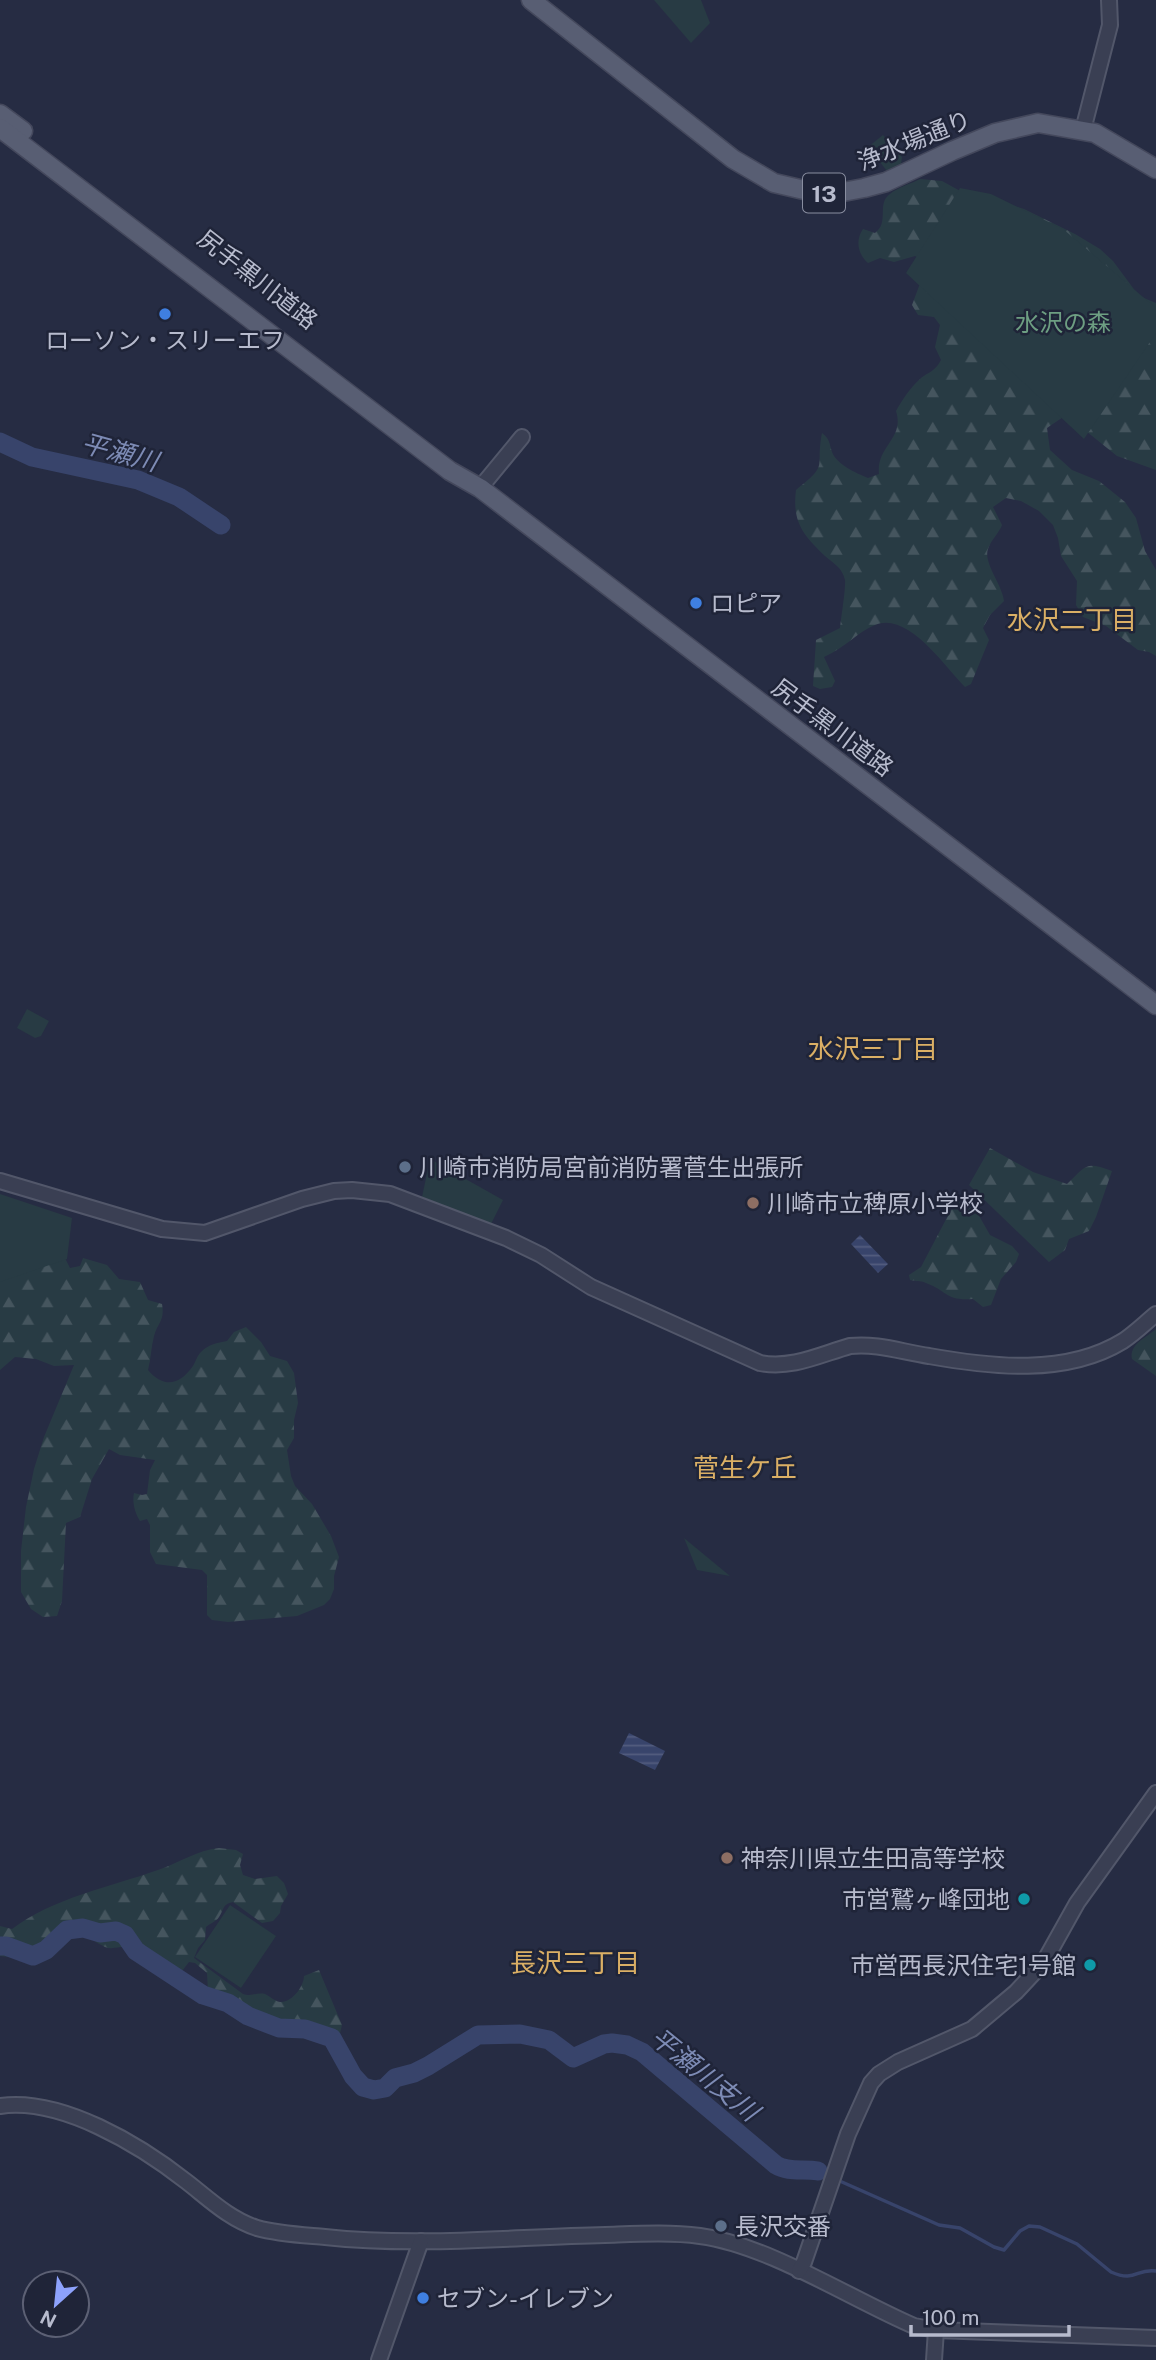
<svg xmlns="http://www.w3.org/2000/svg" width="1156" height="2360" font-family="'Public Sans','Noto Sans JP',sans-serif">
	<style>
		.forest { fill: url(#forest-firs) }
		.green { fill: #283b44 }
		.water { fill: url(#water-rules) }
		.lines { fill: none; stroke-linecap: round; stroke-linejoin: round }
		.stream { stroke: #38446b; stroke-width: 3.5 }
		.river { stroke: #38446b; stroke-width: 19 }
		.tertiary-casing { stroke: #52576a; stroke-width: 18 }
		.primary-casing { stroke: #44485c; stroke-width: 21 }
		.tertiary { stroke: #3a3f53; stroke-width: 14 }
		.primary { stroke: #585e73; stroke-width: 18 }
		.shop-dot { fill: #3f7fe0; stroke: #1f2438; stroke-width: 2.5 }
		.service-dot { fill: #5c6f8a; stroke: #1f2438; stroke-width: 2.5 }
		.education-dot { fill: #8d6e63; stroke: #1f2438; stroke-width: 2.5 }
		.culture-dot { fill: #0f9aa8; stroke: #1f2438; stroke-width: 2.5 }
		.labels { text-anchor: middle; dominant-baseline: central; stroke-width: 5; stroke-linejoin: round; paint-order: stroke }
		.shield { fill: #1f2438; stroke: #898ea0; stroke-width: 2 }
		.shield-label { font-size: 23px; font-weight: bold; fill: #b7bbcd }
		.street-label { font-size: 24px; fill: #b7bbcd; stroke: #1f2438 }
		.park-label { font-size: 24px; fill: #6d9e82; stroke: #1f2438 }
		.poi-label { font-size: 24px; fill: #b7bbcd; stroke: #1f2438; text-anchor: start }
		.water-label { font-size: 26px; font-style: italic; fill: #7d8bb5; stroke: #1f2438 }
		.neighbourhood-label { font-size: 26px; fill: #daaf65; stroke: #1f2438 }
	</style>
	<defs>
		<pattern id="forest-firs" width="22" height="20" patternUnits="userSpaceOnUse" patternTransform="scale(1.75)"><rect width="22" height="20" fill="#283b44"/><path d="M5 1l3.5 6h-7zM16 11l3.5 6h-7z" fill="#45555e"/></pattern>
		<pattern id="water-rules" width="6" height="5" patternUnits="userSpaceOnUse" patternTransform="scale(1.75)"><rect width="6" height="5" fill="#38446b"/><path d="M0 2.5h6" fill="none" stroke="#535d7f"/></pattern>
	</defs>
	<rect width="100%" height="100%" fill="#262c43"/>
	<!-- forest -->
	<g class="forest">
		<path d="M920,179L942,181L973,198L992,199L1024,209L1075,234L1100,249L1113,261L1139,296L1156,303V470L1117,456L1066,415L1047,428L1050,450L1072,470L1099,481L1125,502L1136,518L1145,551L1156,570V656L1149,652L1138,650L1106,626L1083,617L1076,605L1077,581L1061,556L1058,538L1053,525L1039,511L1021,501L1006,498L993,507L1002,525C999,533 991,540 988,549C983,563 1002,584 1004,601L990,615L983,628L989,640L971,684L965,687C945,667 908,611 875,625C856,633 845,648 824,657L835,681L832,687L820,689L813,686L816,640L840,628C841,619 846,587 845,580C842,567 834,564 825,556C803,535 792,522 796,490C830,463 815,470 822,433C830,439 829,443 832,452C837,465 856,473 868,478L879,474C876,446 905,439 896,411C902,400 910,388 920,379C929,371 934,373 941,360L935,347L940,325L934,317L918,315L912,305L928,262L915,256L894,262L880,258L868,263C858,254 855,241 863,229L875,233C890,222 876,204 890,194C898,187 911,184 920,179Z"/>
		<path d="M990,1148L1033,1172L1067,1184C1087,1165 1085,1161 1112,1171L1096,1217L1089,1231L1069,1239L1065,1250L1049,1262L969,1185Z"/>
		<path d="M963,1199L978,1214L990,1235L1012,1246L1019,1254L1016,1262L1001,1279L991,1305L983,1307L973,1299C945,1301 948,1291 926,1283C920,1280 916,1282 910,1280L909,1275L921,1267L953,1206Z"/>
		<path d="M0,1231L64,1256L70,1268L80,1266L83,1258L107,1265L119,1279L140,1282L148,1300L162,1304C165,1321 158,1322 154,1336C151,1347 151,1359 148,1370C163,1388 179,1386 193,1366C196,1361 197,1356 201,1352C209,1344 217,1343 227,1341L234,1332L246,1327L261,1342L270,1356L287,1361L294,1373L298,1403L294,1420V1438L287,1450L291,1476L295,1486L312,1504L331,1536L339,1557L334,1576V1589L330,1599L324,1605L297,1616L228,1622L212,1620L207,1615V1575L202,1570L156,1564L150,1552V1525L147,1519L140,1521C135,1513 132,1502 134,1493L142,1495L147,1494L150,1470L155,1460L120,1455L109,1449L92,1479L80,1517L66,1523L62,1601L57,1616L43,1617L31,1609L21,1592V1551L26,1507L34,1469L44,1437L74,1365L54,1366L36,1359L15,1357L0,1370Z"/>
		<path d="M1156,1329V1376L1132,1359C1129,1344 1146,1338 1156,1329Z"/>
		<path d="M219,1848L236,1850L243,1854L240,1865L243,1875L255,1879L277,1876L284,1883L288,1894L281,1906L280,1913L273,1921L262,1923L233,1902C222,1904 224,1910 219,1917C216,1922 210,1923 206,1927L205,1940L198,1948L194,1958L243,1994C252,1997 257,1992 265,1994C270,1996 274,2001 280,2002C292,2003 304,1986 304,1976L319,1970L342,2025L339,2037L327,2044L313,2036L284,2033L264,2027L240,2013L212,2005L208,1991L207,1973L195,1963L189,1962L182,1971L176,1972C161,1963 144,1948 127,1947C119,1946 112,1950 105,1947C91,1941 87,1931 70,1938C58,1942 50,1954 40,1961L0,1956V1926L12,1929C53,1898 110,1887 158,1870C178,1863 198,1850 219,1848Z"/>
	</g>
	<!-- green -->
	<g class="green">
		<polygon points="654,0 701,0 710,23 691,43"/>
		<polygon points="883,135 902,157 901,165 887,171 868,147"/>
		<polygon points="960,188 991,194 1063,229 1156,308 1156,333 1084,439 906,273"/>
		<polygon points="27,1009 49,1021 41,1036 35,1038 17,1028"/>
		<polygon points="430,1159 503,1200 491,1224 422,1197"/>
		<polygon points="0,1194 72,1218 67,1259 0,1282"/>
		<polygon points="684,1538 730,1576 697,1570"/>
		<polygon points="230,1905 276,1936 241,1988 195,1957"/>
	</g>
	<!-- water -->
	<g class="water">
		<polygon points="860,1235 888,1264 878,1273 851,1244"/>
		<polygon points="629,1733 665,1751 655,1770 619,1753"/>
	</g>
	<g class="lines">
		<!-- stream -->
		<g class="stream">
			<polyline points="818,2171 830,2175"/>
			<path d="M842,2182L939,2225L960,2228L994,2247L1004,2250L1020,2231L1029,2226L1040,2227L1077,2244L1111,2272C1136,2283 1136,2268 1156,2271"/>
		</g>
		<!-- river -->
		<g class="river">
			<polyline points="0,442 32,457 138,480 179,497 221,525"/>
			<path d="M0,1946H6L33,1956L46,1950L67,1930L83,1928L100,1933L116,1931L125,1935L136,1951L203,1995L228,2003L248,2016L279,2028L305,2029L332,2038L353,2076L363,2087L374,2090L385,2088L395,2078L414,2073L428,2066L478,2035L520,2034L549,2040L573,2058L604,2044L612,2043L627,2045L642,2052L776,2165C789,2173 804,2168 818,2171"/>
		</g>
		<!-- tertiary casing -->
		<g class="tertiary-casing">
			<g id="tertiary">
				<polyline points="1083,130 1110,25 1109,0"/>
				<polyline points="480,488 522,437"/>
				<path d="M0,1181L162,1229L205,1233L302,1199L334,1191L352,1190L390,1194L506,1238L541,1255L591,1287L760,1363C792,1369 819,1355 850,1346C877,1343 902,1352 929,1356C991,1367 1066,1376 1123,1341C1135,1333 1145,1323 1156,1314"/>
				<path d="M0,2106C61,2097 140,2145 187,2182C209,2199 229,2219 257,2228C278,2234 302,2235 325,2237C418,2247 511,2237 605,2235C636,2234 669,2232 700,2236C768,2245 849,2298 914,2326L936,2330L1156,2338"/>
				<polyline points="799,2271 804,2262 848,2134 871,2083 879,2074 898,2062 972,2029 1016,1992 1044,1962 1077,1903 1156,1793"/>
				<polyline points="379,2360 421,2241"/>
				<polyline points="934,2360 936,2330"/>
			</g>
		</g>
		<!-- primary casing -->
		<g class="primary-casing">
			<g id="primary">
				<polyline points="531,0 733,159 774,183 817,193 843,192 864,188 886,182 952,151 995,133 1038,123 1095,133 1156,169"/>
				<polyline points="0,114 23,131"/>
				<polyline points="0,128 450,471 480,488 1156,1005"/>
			</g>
		</g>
		<!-- tertiary -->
		<use href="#tertiary" class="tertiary"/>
		<!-- primary -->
		<use href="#primary" class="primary"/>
	</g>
	<!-- markers -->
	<g class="shop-dot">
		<circle cx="165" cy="314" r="7"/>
		<circle cx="696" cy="603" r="7"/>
		<circle cx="423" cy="2298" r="7"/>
	</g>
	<g class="service-dot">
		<circle cx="405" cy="1167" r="7"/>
		<circle cx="721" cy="2226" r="7"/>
	</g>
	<g class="education-dot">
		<circle cx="753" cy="1203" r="7"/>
		<circle cx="727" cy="1858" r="7"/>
	</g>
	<g class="culture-dot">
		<circle cx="1024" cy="1899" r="7"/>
		<circle cx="1090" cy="1965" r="7"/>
	</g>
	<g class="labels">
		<!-- shield labels -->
		<rect class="shield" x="803" y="173.5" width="42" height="39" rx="5"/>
		<g class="shield-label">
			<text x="824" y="193">13</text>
		</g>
		<!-- street labels -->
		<g class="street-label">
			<text transform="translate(914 140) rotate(-22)">浄水場通り</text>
			<text transform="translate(258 279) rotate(38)">尻手黒川道路</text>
			<text transform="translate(833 727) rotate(37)">尻手黒川道路</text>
		</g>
		<!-- park labels -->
		<g class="park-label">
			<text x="1063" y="322">水沢の森</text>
		</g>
		<!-- poi labels -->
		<g class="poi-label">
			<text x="165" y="340" text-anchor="middle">ローソン・スリーエフ</text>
			<text x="710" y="603">ロピア</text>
			<text x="419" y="1167">川崎市消防局宮前消防署菅生出張所</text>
			<text x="767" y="1203">川崎市立稗原小学校</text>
			<text x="741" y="1858">神奈川県立生田高等学校</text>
			<text x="1010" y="1899" text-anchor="end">市営鷲ヶ峰団地</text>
			<text x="1076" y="1965" text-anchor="end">市営西長沢住宅1号館</text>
			<text x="735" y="2226">長沢交番</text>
			<text x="437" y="2298">セブン-イレブン</text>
		</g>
		<!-- water labels -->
		<g class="water-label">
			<text transform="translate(120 452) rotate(15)">平瀬川</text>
			<text transform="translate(705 2074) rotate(39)">平瀬川支川</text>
		</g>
		<!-- neighbourhood labels -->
		<g class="neighbourhood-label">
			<text x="1072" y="619">水沢二丁目</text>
			<text x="873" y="1048">水沢三丁目</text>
			<text x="745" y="1467">菅生ケ丘</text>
			<text x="575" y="1962">長沢三丁目</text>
		</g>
	</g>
	<!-- north arrow -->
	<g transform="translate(56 2304) rotate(207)"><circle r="33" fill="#1f2438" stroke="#5c6074" stroke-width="2"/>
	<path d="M0-5L12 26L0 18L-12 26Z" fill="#8da2fc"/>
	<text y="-10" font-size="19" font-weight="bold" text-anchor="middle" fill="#b7bbcd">N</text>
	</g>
	<!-- scale -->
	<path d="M911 2325v10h158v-10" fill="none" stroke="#b7bbcd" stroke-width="3.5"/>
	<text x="922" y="2325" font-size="21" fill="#b7bbcd" stroke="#1f2438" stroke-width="5" paint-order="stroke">100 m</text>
</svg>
